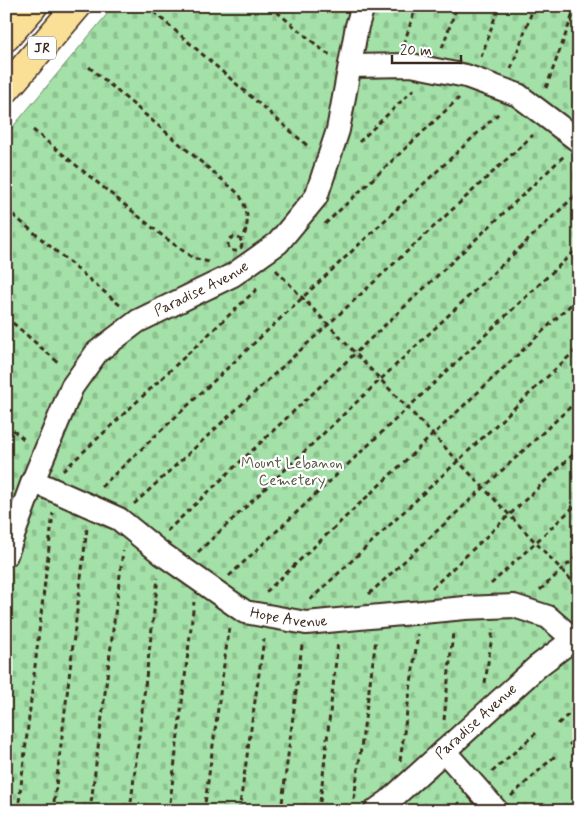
<svg xmlns="http://www.w3.org/2000/svg" width="585" height="817" font-family="Mynerve,sans-serif">
	<style>
		.cemetery { fill: url(#cemetery-stones); stroke: #6f8663 }
		.lines { fill: none; stroke-linecap: round; stroke-linejoin: round }
		.minor-casing { stroke: #3b2a1e; stroke-width: 26 }
		.highway-casing { stroke: #3b2a1e; stroke-width: 31 }
		.path { stroke: #3b2a1e; stroke-width: 3; stroke-dasharray: 5 4; stroke-linecap: butt }
		.minor { stroke: #fff; stroke-width: 22 }
		.highway { stroke: #fadf96; stroke-width: 28 }
		.labels { text-anchor: middle; dominant-baseline: central; stroke-width: 4.5; stroke-linejoin: round; paint-order: stroke }
		.shield { fill: #fff; stroke: #766a62; stroke-width: 1 }
		.shield-label { font-size: 14px; font-weight: bold; fill: #3b2a1e }
		.street-label { font-size: 15px; fill: #3b2a1e; stroke: #fff }
		.park-label { font-size: 15px; fill: #555840; stroke: #fff }
	</style>
	<defs>
		<pattern id="cemetery-stones" width="16" height="16" patternUnits="userSpaceOnUse" patternTransform="scale(1.25)"><rect width="16" height="16" fill="#a3e1a8"/><path d="M2 7V4a2 2 0 0 1 4 0v3zM10 15v-3a2 2 0 0 1 4 0v3z" fill="#8dc190"/></pattern>
	</defs>
	<rect width="100%" height="100%" fill="#fff"/>
	<filter id="ink" filterUnits="userSpaceOnUse"><feTurbulence type="fractalNoise" baseFrequency=".02" numOctaves="2"/><feDisplacementMap in="SourceGraphic" scale="10" xChannelSelector="R" yChannelSelector="G"/><feConvolveMatrix kernelMatrix="1 2 1 2 8 2 1 2 1" color-interpolation-filters="sRGB"/></filter>
	<g filter="url(#ink)">
		<!-- cemetery -->
		<polygon class="cemetery" points="114,6 579,6 579,811 6,811 6,135"/>
		<g class="lines">
			<!-- minor casing -->
			<g class="minor-casing">
				<g id="minor">
					<polyline points="350,66 411,65 466,76 518,95 579,141"/>
					<path id="s1" d="M33,481L119,519L161,553L245,612L306,623L465,608L514,606L548,617L572,638"/>
					<path id="s2" d="M6,555L33,481L72,387L97,352L138,321L233,275L278,243L316,197L338,130L357,26L363,6"/>
					<polyline points="444,751 497,811"/>
					<path id="s3" d="M375,811L389,801L538,666L579,635"/>
				</g>
			</g>
			<!-- highway casing -->
			<g class="highway-casing">
				<g id="highway">
					<polyline points="6,37 33,6"/>
					<polyline points="6,89 77,6"/>
				</g>
			</g>
			<!-- path -->
			<g class="path">
				<polyline points="147,6 310,148"/>
				<polyline points="270,6 326,53 331,55"/>
				<polyline points="404,44 416,6"/>
				<polyline points="442,48 457,6"/>
				<polyline points="481,57 499,6"/>
				<path d="M89,67L239,194C248,210 250,221 243,239"/>
				<polyline points="511,69 534,6"/>
				<polyline points="546,88 576,6"/>
				<polyline points="33,130 164,237 193,258 209,262"/>
				<polyline points="359,142 414,89"/>
				<polyline points="6,209 121,306"/>
				<polyline points="325,224 459,98"/>
				<circle cx="235" cy="244" r="7"/>
				<polyline points="276,270 579,588"/>
				<polyline points="6,317 60,364"/>
				<polyline points="6,424 26,441"/>
				<polyline points="63,471 259,287"/>
				<polyline points="101,487 499,113"/>
				<polyline points="134,504 533,135"/>
				<polyline points="167,531 564,156"/>
				<polyline points="198,552 579,192"/>
				<polyline points="229,576 579,247"/>
				<polyline points="491,584 579,502"/>
				<polyline points="432,588 579,449"/>
				<polyline points="540,590 579,554"/>
				<polyline points="266,592 579,297"/>
				<polyline points="369,594 579,399"/>
				<polyline points="310,600 579,347"/>
				<polyline points="485,683 493,629"/>
				<polyline points="444,720 453,632"/>
				<polyline points="558,724 579,705"/>
				<polyline points="569,745 579,736"/>
				<polyline points="400,761 418,634"/>
				<polyline points="492,772 536,733"/>
				<polyline points="511,796 555,756"/>
				<polyline points="354,799 376,639"/>
				<polyline points="18,811 53,513"/>
				<polyline points="53,811 87,528"/>
				<polyline points="90,811 123,551"/>
				<polyline points="130,811 158,578"/>
				<polyline points="169,811 194,602"/>
				<polyline points="204,811 229,628"/>
				<polyline points="239,811 264,639"/>
				<polyline points="281,811 302,645"/>
				<polyline points="319,811 338,642"/>
				<polyline points="450,811 460,802"/>
				<polyline points="573,811 579,805"/>
			</g>
			<!-- minor -->
			<use href="#minor" class="minor"/>
			<!-- highway -->
			<use href="#highway" class="highway"/>
		</g>
	</g>
	<g class="labels">
		<!-- shield labels -->
		<rect class="shield" x="28" y="36.5" width="28" height="23" rx="4"/>
		<g class="shield-label">
			<text x="42" y="48">JR</text>
		</g>
		<!-- street labels -->
		<g class="street-label">
			<text stroke="none"><textPath href="#s2" startOffset="346">Paradise Avenue</textPath></text>
			<text stroke="none"><textPath href="#s1" startOffset="295">Hope Avenue</textPath></text>
			<text stroke="none"><textPath href="#s3" startOffset="135">Paradise Avenue</textPath></text>
		</g>
		<!-- park labels -->
		<g class="park-label">
			<text x="292" y="464">Mount Lebanon<tspan x="292" dy="17">Cemetery</tspan></text>
		</g>
	</g>
	<!-- margin -->
	<rect width="585" height="817" fill="none" stroke="#fff" stroke-width="25"/>
	<rect x="12" y="12" width="560" height="792" fill="none" stroke="#3b2a1e" stroke-width="2" filter="url(#ink)"/>
	<!-- scale -->
	<path d="M392 55v8h69v-8" fill="none" stroke="#3b2a1e" stroke-width="2.5"/>
	<text x="400" y="55" font-size="15" fill="#3b2a1e" stroke="#ffffff" stroke-width="4" paint-order="stroke">20 m</text>
</svg>
